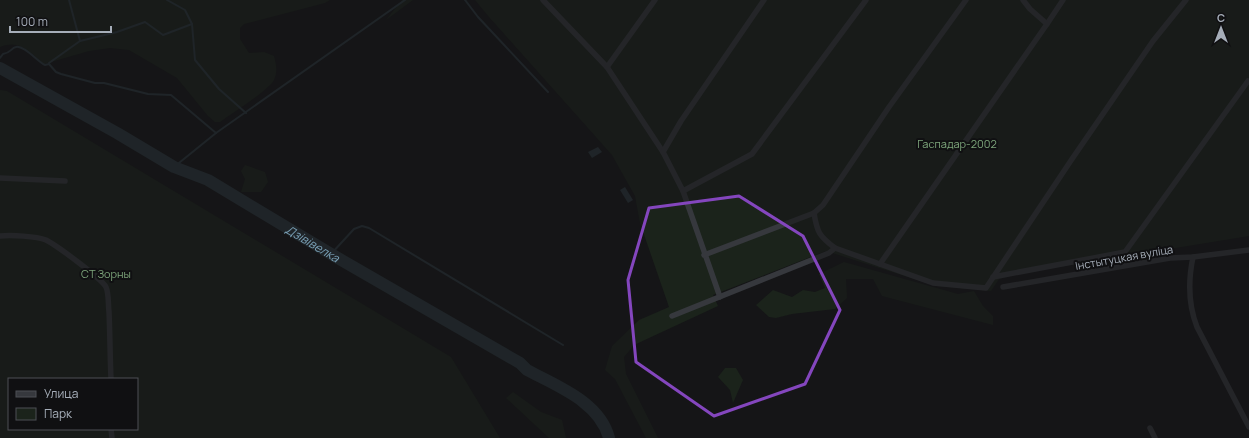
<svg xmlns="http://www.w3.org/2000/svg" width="1249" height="438" font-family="Manrope,sans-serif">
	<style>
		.green { fill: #1b231b; fill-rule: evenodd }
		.water { fill: #2a363c }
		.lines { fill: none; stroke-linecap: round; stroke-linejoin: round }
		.stream { stroke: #2a363c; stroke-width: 2 }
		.river { stroke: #2a363c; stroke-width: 12 }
		.street { stroke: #36383d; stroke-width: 5.5 }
		.marked { fill: none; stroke: #8446be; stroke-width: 3; stroke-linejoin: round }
		.labels { text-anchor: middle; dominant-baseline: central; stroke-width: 4; stroke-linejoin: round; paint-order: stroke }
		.park-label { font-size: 11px; fill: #7da57b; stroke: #101012 }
		.street-label { font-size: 11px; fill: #a6aeb9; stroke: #101012 }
		.water-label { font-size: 12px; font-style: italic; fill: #7aa1b7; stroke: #101012 }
	</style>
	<rect width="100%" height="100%" fill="#151517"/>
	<!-- green -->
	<g class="green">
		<path d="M0,0H330L325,3L244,24L240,28V39L249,53L264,52L274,56C276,64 278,71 274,80C269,90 231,114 220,122H215L208,116L177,78L129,50L110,48L89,51L44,64C29,52 21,39 0,47Z"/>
		<polygon points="402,0 413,0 386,20"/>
		<polygon points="475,0 1249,0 1249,236 1022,273 999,279 991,291 936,286 826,251 713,295 718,306 634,345 624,357 626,374 658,438 646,438 615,379 605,370 612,346 639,320 669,307 640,223 635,196 612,155 489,17"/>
		<path d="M0,90L7,91L451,357L500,438H0ZM9,379H137V429H9Z"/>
		<polygon points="245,165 265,172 268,182 261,192 241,192 245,179 241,171"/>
		<polygon points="844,262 958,294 974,291 983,306 993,316 993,325 882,296 873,279 846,279 847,298 835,309 792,314 776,318 769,317 756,305 773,290 792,297 803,290 815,292 825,288 819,274"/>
		<polygon points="725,368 736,368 743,380 733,403 730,390 718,377"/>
		<polygon points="513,392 541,412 562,420 566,438 549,438 506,398"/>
	</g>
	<!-- water -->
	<g class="water">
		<polygon points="598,147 602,152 592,158 588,152"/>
		<polygon points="625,187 633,200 628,203 620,190"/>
	</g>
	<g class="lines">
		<!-- stream -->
		<g class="stream">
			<polyline points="167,0 185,10 192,24 195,60 219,89 246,113"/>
			<polyline points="465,0 478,17 548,92"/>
			<polyline points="80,41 117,32 145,22 163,35 192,24"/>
			<path d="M0,58L3,54C11,53 11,48 16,47C24,45 37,61 45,65L49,64L56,72L61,74L95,83H104L148,94L171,95L216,133"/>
			<polyline points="49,63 80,41 69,0"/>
			<polyline points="174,167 216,133 405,0"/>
			<polyline points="331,254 354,229 362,226 369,228 563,345"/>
		</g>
		<!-- river -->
		<path class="river" id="s1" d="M0,68L117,133L174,167L208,180L331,254L520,363L527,370C557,386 600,402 609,438"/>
		<!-- street -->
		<g class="street">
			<polyline points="543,0 607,67 663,152 683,191 720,297"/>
			<polyline points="1047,24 1063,0"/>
			<polyline points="607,67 655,0"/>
			<polyline points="663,152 681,121 764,0"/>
			<polyline points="0,178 65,181"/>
			<polyline points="683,191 752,154 866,0"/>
			<path d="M814,213C817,232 819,236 835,248L933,283L986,288L1072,159L1153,41L1186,0"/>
			<path d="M0,236C11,235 36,236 46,240C56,245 101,278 106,287C109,294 108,304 109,312C110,334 110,356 111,379"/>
			<polyline points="704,255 814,213 823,205 889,107 966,0"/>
			<path d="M1193,257C1188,281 1188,304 1197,327L1249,427"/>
			<polyline points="880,264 1047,24 1030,9 1023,0"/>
			<polyline points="993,277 1125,252 1248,81"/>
			<polyline points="1003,287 1170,258 1193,257 1249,250"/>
			<polyline points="672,316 829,253 835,248"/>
			<polyline points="1150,428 1155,438"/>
			<polyline points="111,429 112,438"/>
		</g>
	</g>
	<!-- marked area -->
	<path d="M0 0H1249V438H0ZM739,196L803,236L840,310L805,384L714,416L636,362L628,280L649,208Z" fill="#151517" fill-opacity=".55" fill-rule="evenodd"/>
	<path class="marked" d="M739,196L803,236L840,310L805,384L714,416L636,362L628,280L649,208Z"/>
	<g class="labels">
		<!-- park labels -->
		<g class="park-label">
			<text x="957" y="143">Гаспадар-2002</text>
			<text x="106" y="273">СТ Зорны</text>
		</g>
		<!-- street labels -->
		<g class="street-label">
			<text transform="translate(1124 257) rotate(-10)">Інстытуцкая вуліца</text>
		</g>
		<!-- water labels -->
		<g class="water-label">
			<text stroke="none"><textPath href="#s1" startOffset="359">Дзівівелка</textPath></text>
		</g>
	</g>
	<!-- legend -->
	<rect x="8" y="378" width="130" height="52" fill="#101012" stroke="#4c4f55"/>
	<rect x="16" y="391" width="20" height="6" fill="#36383d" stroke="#4c4f55"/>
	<text x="44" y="398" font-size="12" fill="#a6aeb9">Улица</text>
	<rect x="16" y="408" width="20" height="12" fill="#1b231b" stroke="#4c4f55"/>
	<text x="44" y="418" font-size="12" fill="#a6aeb9">Парк</text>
	<!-- north arrow -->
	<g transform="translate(1221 28)" stroke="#101012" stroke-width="3" paint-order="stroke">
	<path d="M0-3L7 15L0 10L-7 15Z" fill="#a6aeb9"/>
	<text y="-6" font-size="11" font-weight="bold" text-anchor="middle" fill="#a6aeb9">С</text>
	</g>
	<!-- scale -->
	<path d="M10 26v6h101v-6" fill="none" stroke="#a6aeb9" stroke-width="2"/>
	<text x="16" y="26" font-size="12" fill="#a6aeb9" stroke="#101012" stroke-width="3" paint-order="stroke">100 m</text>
</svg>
